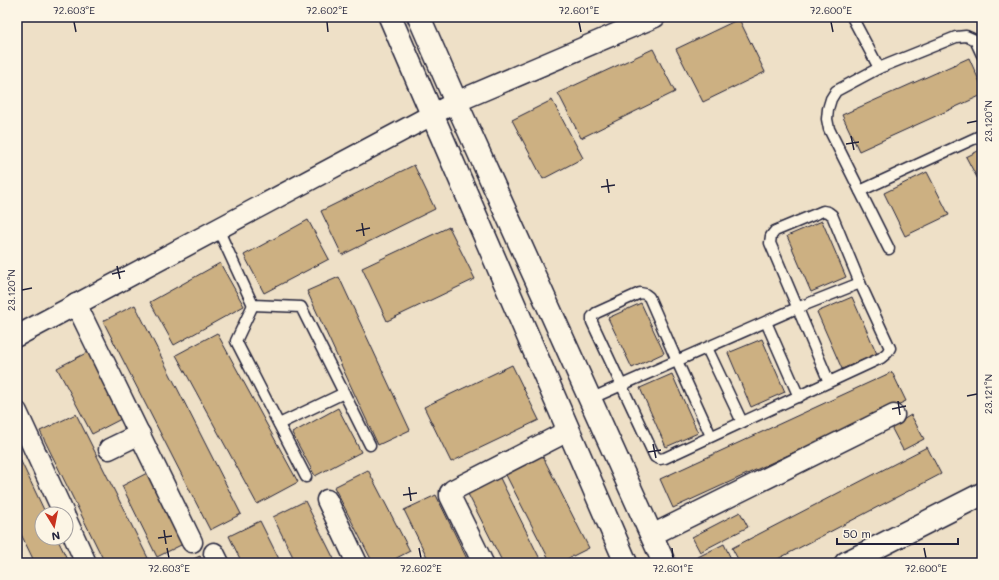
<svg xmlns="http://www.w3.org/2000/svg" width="999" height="580" font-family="Mali,sans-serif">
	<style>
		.building { fill: #ccb082; stroke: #22223b }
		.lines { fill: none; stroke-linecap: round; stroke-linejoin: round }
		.service-casing { stroke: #22223b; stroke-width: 13 }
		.minor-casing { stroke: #22223b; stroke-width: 23 }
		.tertiary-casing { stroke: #22223b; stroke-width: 25 }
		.service { stroke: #fcf5e5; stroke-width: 10 }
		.minor { stroke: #fcf5e5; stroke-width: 20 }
		.tertiary { stroke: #fcf5e5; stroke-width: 22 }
		.ticks { fill: none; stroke: #22223b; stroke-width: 1.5 }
		.neatline { fill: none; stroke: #22223b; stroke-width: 1.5 }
		.ticks-label { font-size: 10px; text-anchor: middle; fill: #22223b }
	</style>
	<rect width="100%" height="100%" fill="#eee0c7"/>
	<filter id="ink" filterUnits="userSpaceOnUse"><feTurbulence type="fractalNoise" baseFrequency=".025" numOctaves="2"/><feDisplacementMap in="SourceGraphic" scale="8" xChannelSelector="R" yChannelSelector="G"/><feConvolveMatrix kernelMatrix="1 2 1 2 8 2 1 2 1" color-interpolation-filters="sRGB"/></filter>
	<g filter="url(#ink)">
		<!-- building -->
		<g class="building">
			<polygon points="739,19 765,72 703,102 676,49"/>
			<polygon points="653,49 675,92 581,138 558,93"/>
			<polygon points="969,58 982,87 982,95 859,151 842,115"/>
			<polygon points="552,100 583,158 543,179 512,120"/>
			<polygon points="982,149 982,187 966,157"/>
			<polygon points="414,165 435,209 342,255 321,211"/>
			<polygon points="927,172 949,215 905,236 884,193"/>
			<polygon points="308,220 329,259 264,293 244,255"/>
			<polygon points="822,221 846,277 811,292 787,236"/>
			<polygon points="449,227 475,279 387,321 362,268"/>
			<polygon points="220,263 244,306 174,345 150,302"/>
			<polygon points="339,277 410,430 378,445 307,291"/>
			<polygon points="852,297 877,354 842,369 817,312"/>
			<polygon points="641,303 664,353 632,368 608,318"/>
			<polygon points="135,305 241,514 210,530 103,321"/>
			<polygon points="217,333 298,482 257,504 176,355"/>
			<polygon points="762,339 785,392 751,407 728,353"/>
			<polygon points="88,352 123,418 92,434 57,368"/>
			<polygon points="512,365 539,420 451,462 424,407"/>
			<polygon points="892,372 906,401 673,508 660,479"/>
			<polygon points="672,374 698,433 666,447 640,388"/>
			<polygon points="338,408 361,452 315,476 292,433"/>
			<polygon points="76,414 148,558 138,563 105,563 40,431"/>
			<polygon points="911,415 924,439 903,450 891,427"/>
			<polygon points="927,447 941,474 770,563 740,563 732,548"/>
			<polygon points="17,453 46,514 42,514 42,538 57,538 69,563 35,563 17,526"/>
			<polygon points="542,455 589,548 559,563 551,563 505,473"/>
			<polygon points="368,470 410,551 387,563 373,563 334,487"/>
			<polygon points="149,472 185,543 157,557 122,486"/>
			<polygon points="499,476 542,563 503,563 467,492"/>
			<polygon points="436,495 469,563 430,563 404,510"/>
			<polygon points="305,501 336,563 296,563 273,517"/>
			<polygon points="740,512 748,527 700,552 692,537"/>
			<polygon points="260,521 281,563 242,563 229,536"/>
			<polygon points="724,544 733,563 696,563 694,559"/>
			<polygon points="200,556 203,563 185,563"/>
		</g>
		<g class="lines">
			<!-- service casing -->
			<g class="service-casing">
				<g id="service">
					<polyline points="852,17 879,68 956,37 966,36 975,40 982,55"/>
					<polyline points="879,68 836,91 831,99 828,109 827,119 829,129 889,249"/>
					<polyline points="860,191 982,135"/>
					<polyline points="218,229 253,305 301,307 370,445"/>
					<polyline points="253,305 236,341 306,477"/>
					<polyline points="766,322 799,397"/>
					<polyline points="707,348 742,422"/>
					<polyline points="590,399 797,308 860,283"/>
					<polyline points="279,424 344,393"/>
					<polyline points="711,436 677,361 649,297 645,294 640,293 596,313 592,317 592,322 655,457 660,459 665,458 814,389 881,358 887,353 890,348 860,283 832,215 828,212 823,211 775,231 771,236 770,243 829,382"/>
				</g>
			</g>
			<!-- minor casing -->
			<g class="minor-casing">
				<g id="minor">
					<polyline points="76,304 192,542"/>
					<polyline points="17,336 456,102 655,17"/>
					<polyline points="17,412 64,514"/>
					<polyline points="109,449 140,434"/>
					<polyline points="327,500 357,563"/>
					<polyline points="66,519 86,563"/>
					<polyline points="652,535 894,415"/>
					<polyline points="214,553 219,563"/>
					<polyline points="483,563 450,496 450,493 453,490 568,431"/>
				</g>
			</g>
			<!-- tertiary casing -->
			<g class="tertiary-casing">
				<g id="tertiary">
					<polyline points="390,17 626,563"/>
					<polyline points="419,17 456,102 664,563"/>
					<polyline points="846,563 982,494"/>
				</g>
			</g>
			<!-- service -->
			<use href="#service" class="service"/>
			<!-- minor -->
			<use href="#minor" class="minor"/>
			<!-- tertiary -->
			<use href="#tertiary" class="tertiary"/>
		</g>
	</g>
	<!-- ticks -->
	<path class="ticks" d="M74,22L76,32M327,22L328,32M579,22L581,32M831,22L833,32M967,123L977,121M851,136L854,150M846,144L859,142M607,179L609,193M601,187L615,185M362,223L364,236M356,231L370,228M117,266L120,279M112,274L125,271M22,290L32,288M967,396L977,394M898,401L900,415M892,409L906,406M653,444L656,458M648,452L661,450M409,487L411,501M403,495L417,493M164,530L166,544M158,538L172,536M167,548L169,558M419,548L421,558M672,548L673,558M924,548L926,558"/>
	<!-- margin -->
	<rect width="999" height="580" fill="none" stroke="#fcf5e5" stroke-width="44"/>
	<!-- north arrow -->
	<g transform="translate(54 526) rotate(170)"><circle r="19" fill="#fcf5e5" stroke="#a5a1a1"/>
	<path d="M0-3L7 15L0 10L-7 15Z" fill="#c8321e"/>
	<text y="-6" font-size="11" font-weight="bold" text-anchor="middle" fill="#22223b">N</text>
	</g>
	<!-- scale -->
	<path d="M837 538v6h121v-6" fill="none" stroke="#22223b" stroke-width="2"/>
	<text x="843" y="538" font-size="12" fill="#22223b" stroke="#fcf5e5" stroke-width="3" paint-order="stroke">50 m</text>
	<rect x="22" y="22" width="955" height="536" class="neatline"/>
	<g class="ticks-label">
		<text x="74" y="14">72.603°E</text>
		<text x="327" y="14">72.602°E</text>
		<text x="579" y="14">72.601°E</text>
		<text x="831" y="14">72.600°E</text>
		<text transform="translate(988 121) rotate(-90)" y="4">23.120°N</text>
		<text transform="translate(11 290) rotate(-90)" y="4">23.120°N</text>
		<text transform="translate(988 394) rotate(-90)" y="4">23.121°N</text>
		<text x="169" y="572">72.603°E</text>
		<text x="421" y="572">72.602°E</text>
		<text x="673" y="572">72.601°E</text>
		<text x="926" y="572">72.600°E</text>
	</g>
</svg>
